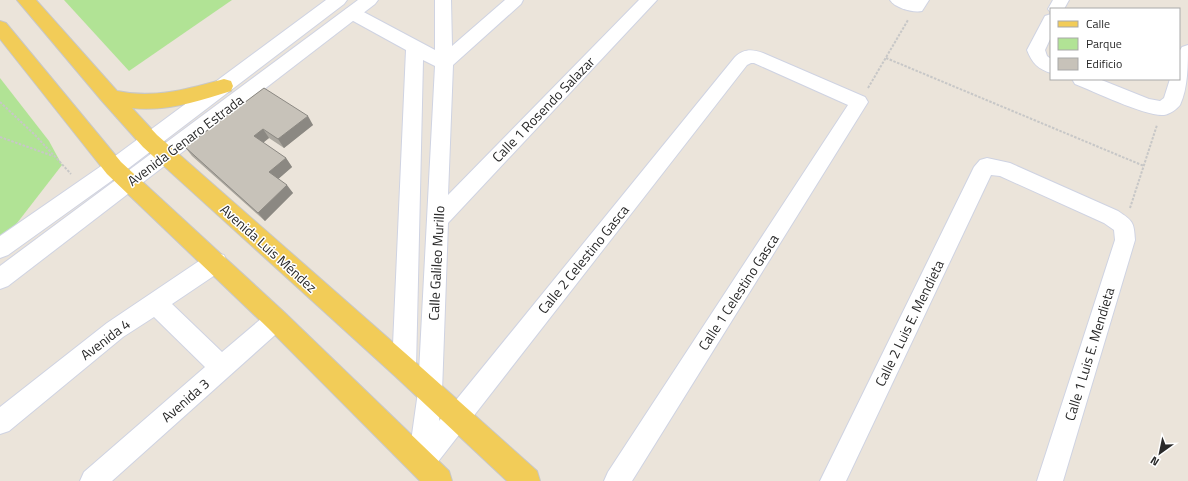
<svg xmlns="http://www.w3.org/2000/svg" width="1188" height="481" font-family="'Titillium Web',sans-serif">
	<style>
		.green { fill: #b1e395 }
		.lines { fill: none; stroke-linecap: round; stroke-linejoin: round }
		.minor-casing { stroke: #cfd3e2; stroke-width: 2 }
		.tertiary-casing { stroke: #cfd3e2; stroke-width: 2 }
		.primary-casing { stroke: #c7c7c7; stroke-width: 2 }
		.path { stroke: #c7c7c7; stroke-width: 2; stroke-dasharray: 2.5 1.5; stroke-linecap: butt }
		.minor { fill: #fff; fill-rule: evenodd }
		.tertiary { fill: #fff; fill-rule: evenodd }
		.primary { fill: #f2cc58; fill-rule: evenodd }
		.wall { fill: #aba79f }
		.shaded-wall { fill: #8b8882 }
		.building { fill: #c7c2b9; stroke: #8b8882 }
		.labels { text-anchor: middle; dominant-baseline: central; stroke-width: 3; stroke-linejoin: round; paint-order: stroke }
		.street-label { font-size: 14px; fill: #292929; stroke: #fff }
	</style>
	<rect width="100%" height="100%" fill="#ebe4da"/>
	<!-- green -->
	<g class="green">
		<polygon points="64,0 232,0 129,71"/>
		<polygon points="0,78 49,141 62,165 14,227 0,237"/>
	</g>
	<g class="lines">
		<!-- minor casing -->
		<g class="minor-casing">
			<g id="minor">
				<path d="M435,0H451L452,46L505,0H523L521,4L453,65L448,195L639,0H657L448,223L442,392L439,421L735,57C744,49 752,49 763,53L865,97L868,102L632,481H604L608,472L848,105L754,63H751L747,65L430,472L421,476L412,472L408,463L418,392L435,66L423,60L416,368L412,376L404,379L396,376L392,368L406,50L346,17L344,13L346,9L352,7L358,9L435,50Z"/>
				<path d="M890,0H929L922,11C913,13 895,8 890,0Z"/>
				<polygon points="1053,0 1069,0 1064,9 1051,9 1051,13 1048,9"/>
				<path d="M1051,14V37L1045,50L1047,56L1051,59V73C1038,69 1032,63 1027,50L1045,16Z"/>
				<path d="M1188,45C1188,64 1188,88 1180,105C1177,109 1170,114 1164,115C1147,117 1093,91 1075,84L1072,79H1099L1149,99L1160,101L1164,98L1170,79H1179V52L1182,47Z"/>
				<path d="M987,158L1010,163L1118,211C1133,221 1134,222 1135,240L1063,481H1037L1115,240L1114,230L1104,223L1000,176L991,175L846,481H820L974,167L980,160Z"/>
				<polygon points="216,253 224,255 227,262 224,269 172,304 222,352 268,313 276,310 284,313 287,320 284,327 112,481 80,481 84,472 205,367 154,317 123,337 9,431 0,434 0,407 107,323 208,255"/>
			</g>
		</g>
		<!-- tertiary casing -->
		<g class="tertiary-casing">
			<g id="tertiary">
				<polygon points="326,0 347,0 344,4 121,174 8,255 0,258 0,236 107,162"/>
				<polygon points="358,0 378,0 375,4 8,286 0,289 0,266"/>
			</g>
		</g>
		<!-- primary casing -->
		<g class="primary-casing">
			<g id="primary">
				<path d="M17,0H36L117,91C154,99 188,89 224,79L231,81L233,86L231,91C198,101 166,112 132,108L157,135L413,360L537,471L540,481H507L395,376L143,147L102,101Z"/>
				<polygon points="0,21 6,23 121,162 284,312 449,471 452,481 420,481 268,328 107,174 0,39"/>
			</g>
		</g>
		<!-- path -->
		<g class="path">
			<polyline points="886,58 1144,166"/>
			<polyline points="868,88 908,20"/>
			<polyline points="0,102 35,135 71,174"/>
			<polyline points="0,137 53,156"/>
			<polyline points="1130,208 1157,125"/>
		</g>
		<!-- minor -->
		<use href="#minor" class="minor"/>
		<!-- tertiary -->
		<use href="#tertiary" class="tertiary"/>
		<!-- primary -->
		<use href="#primary" class="primary"/>
	</g>
	<!-- wall -->
	<polygon class="wall" points="264,88 313,125 284,148 269,138 263,143 286,158 292,167 278,179 293,193 265,221 192,156 185,147"/>
	<!-- shaded-wall -->
	<g class="shaded-wall">
		<polygon points="308,116 313,125 284,148 278,139"/>
		<polygon points="263,129 269,138 260,145 254,136"/>
		<polygon points="286,158 292,167 276,181 269,172"/>
		<polygon points="287,185 293,193 265,221 258,213"/>
	</g>
	<!-- building -->
	<polygon class="building" points="264,88 308,116 278,139 263,129 254,136 286,158 269,172 287,185 258,213 185,147"/>
	<g class="labels">
		<!-- street labels -->
		<g class="street-label">
			<text transform="translate(543 109) rotate(-46)">Calle 1 Rosendo Salazar</text>
			<text transform="translate(185 140) rotate(-37)">Avenida Genaro Estrada</text>
			<text transform="translate(269 248) rotate(42)">Avenida Luis Méndez</text>
			<text transform="translate(583 259) rotate(-51)">Calle 2 Celestino Gasca</text>
			<text transform="translate(436 263) rotate(-87)">Calle Galileo Murillo</text>
			<text transform="translate(738 292) rotate(-57)">Calle 1 Celestino Gasca</text>
			<text transform="translate(909 323) rotate(-64)">Calle 2 Luis E. Mendieta</text>
			<text transform="translate(105 339) rotate(-37)">Avenida 4</text>
			<text transform="translate(1089 354) rotate(-73)">Calle 1 Luis E. Mendieta</text>
			<text transform="translate(185 400) rotate(-41)">Avenida 3</text>
		</g>
	</g>
	<!-- legend -->
	<rect x="1050" y="8" width="130" height="72" fill="#ffffff" stroke="#a9a9a9"/>
	<rect x="1058" y="21" width="20" height="6" fill="#f2cc58" stroke="#a9a9a9"/>
	<text x="1086" y="28" font-size="12" fill="#292929">Calle</text>
	<rect x="1058" y="38" width="20" height="12" fill="#b1e395" stroke="#a9a9a9"/>
	<text x="1086" y="48" font-size="12" fill="#292929">Parque</text>
	<rect x="1058" y="58" width="20" height="12" fill="#c7c2b9" stroke="#a9a9a9"/>
	<text x="1086" y="68" font-size="12" fill="#292929">Edificio</text>
	<!-- north arrow -->
	<g transform="translate(1160 453) rotate(213)" stroke="#ffffff" stroke-width="3" paint-order="stroke">
	<path d="M0-3L7 15L0 10L-7 15Z" fill="#292929"/>
	<text y="-6" font-size="11" font-weight="bold" text-anchor="middle" fill="#292929">N</text>
	</g>
</svg>
